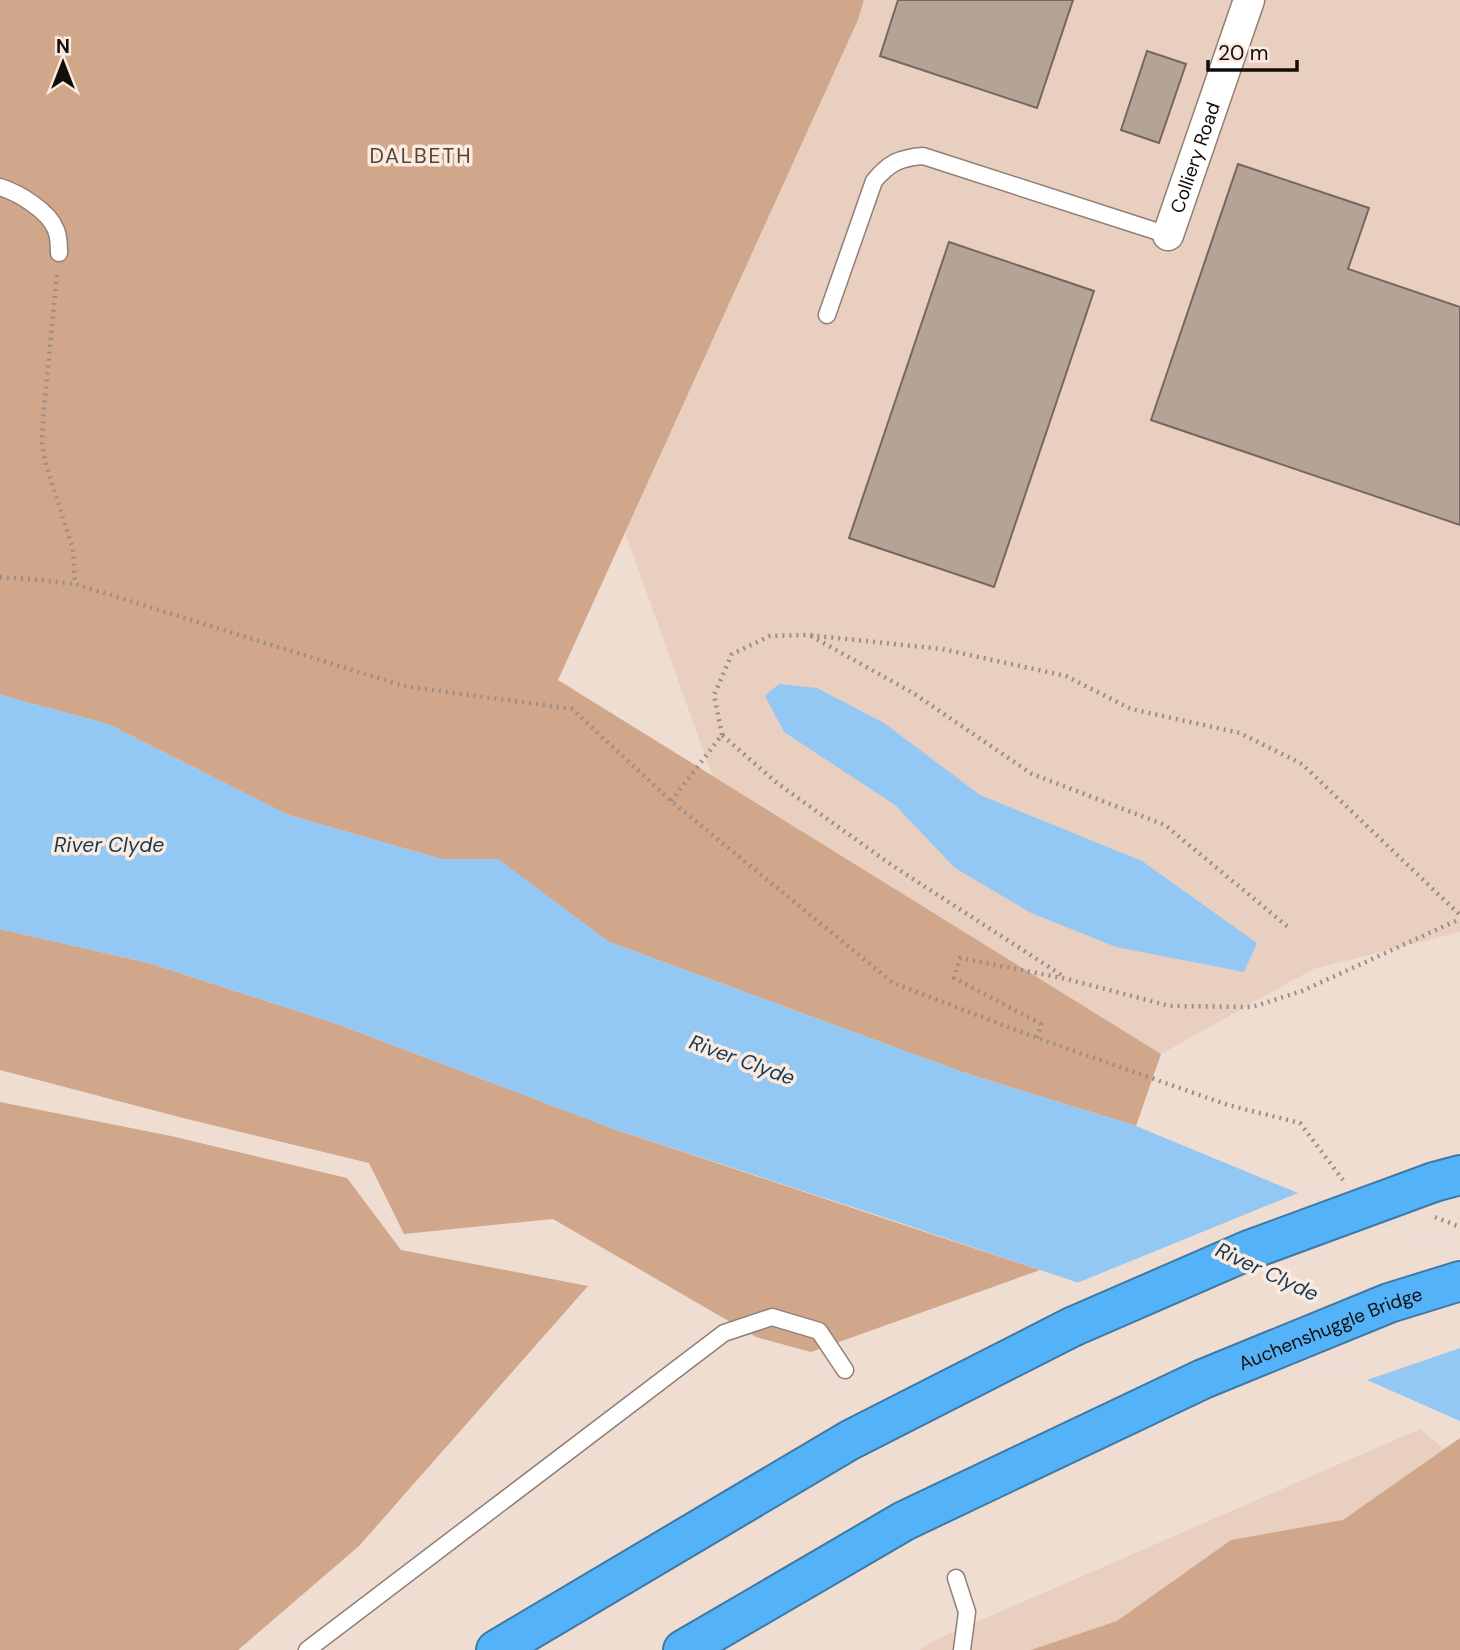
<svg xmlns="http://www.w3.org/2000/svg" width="1460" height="1650" font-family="'DM Sans',sans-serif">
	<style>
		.built { fill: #e8cfbf }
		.green { fill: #d1a78b }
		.water { fill: #93c8f4 }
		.pier { fill: #efddd1 }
		.building { fill: #b5a398; stroke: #77675c; stroke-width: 2 }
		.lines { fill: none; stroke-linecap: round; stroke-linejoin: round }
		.service-casing { stroke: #907f75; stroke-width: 19 }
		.minor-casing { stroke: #907f75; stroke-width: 33 }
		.motorway-casing { stroke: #3e79a5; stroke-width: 42 }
		.path { stroke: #9c8e85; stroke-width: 4.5; stroke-dasharray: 2 5; stroke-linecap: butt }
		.service { stroke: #fff; stroke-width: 16 }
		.minor { stroke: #fff; stroke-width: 30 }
		.motorway { stroke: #54b2f8; stroke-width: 38 }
		.motorway-bridge-casing { stroke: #3e79a5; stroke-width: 42; stroke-linecap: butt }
		.motorway-bridge { stroke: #54b2f8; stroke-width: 38 }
		.labels { text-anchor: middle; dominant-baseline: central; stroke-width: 7; stroke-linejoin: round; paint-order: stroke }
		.street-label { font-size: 19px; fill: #140e0a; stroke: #fdeade }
		.neighbourhood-label { font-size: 21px; letter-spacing: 2px; fill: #504238; stroke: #fdeade }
		.water-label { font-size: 21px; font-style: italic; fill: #133b59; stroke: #fdeade }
	</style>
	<rect width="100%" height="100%" fill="#efddd1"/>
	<!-- built -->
	<g class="built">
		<polygon points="864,0 1460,0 1460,932 1313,969 1161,1054 712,775 625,532 858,20"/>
		<polygon points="1420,1429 1460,1462 1460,1650 920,1650 931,1642"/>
	</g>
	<!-- green -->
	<g class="green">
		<polygon points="0,0 864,0 858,20 558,680 1161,1054 1136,1126 962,1072 609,942 498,860 441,859 288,815 108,724 0,695"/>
		<polygon points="0,929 149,963 337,1024 614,1129 1040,1270 811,1352 756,1337 553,1219 404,1234 369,1163 183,1118 0,1070"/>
		<polygon points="0,1102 171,1136 347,1178 401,1250 588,1286 359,1546 238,1650 0,1650"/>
		<polygon points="1460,1438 1460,1650 1031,1650 1117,1621 1231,1540 1343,1520"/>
	</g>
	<!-- water -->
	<g class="water">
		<polygon points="779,684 817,688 884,723 980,795 1142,861 1257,943 1244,972 1116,947 1031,913 955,868 895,805 784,732 765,696"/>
		<polygon points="0,695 108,724 288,815 441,859 498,859 609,942 962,1072 1136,1126 1298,1193 1460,1251 1460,1421 1367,1380 889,1219 614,1129 337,1024 149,963 0,929"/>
	</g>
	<!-- pier -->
	<polygon class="pier" points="1298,1193 1460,1251 1460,1348 1367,1380 1077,1283"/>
	<!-- building -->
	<g class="building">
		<polygon points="898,0 1073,0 1037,108 880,56"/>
		<polygon points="1147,51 1186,64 1159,143 1121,130"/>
		<polygon points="1238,164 1369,208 1348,269 1460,307 1460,525 1151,420"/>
		<polygon points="949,242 1094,291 994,587 849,538"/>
	</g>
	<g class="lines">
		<!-- service casing -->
		<g class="service-casing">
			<g id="service">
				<path d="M0,187C19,193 49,211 56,230C59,237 59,246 59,253"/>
				<path d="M827,315L874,181C889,163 899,158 923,156L1168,235"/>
				<polyline points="956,1578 967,1612 962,1650"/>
				<polyline points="307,1650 724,1333 772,1317 819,1331 845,1370"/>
			</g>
		</g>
		<!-- minor casing -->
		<g class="minor-casing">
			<g id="minor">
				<path id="s1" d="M1168,235L1249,0"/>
			</g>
		</g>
		<!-- motorway casing -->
		<g class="motorway-casing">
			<g id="motorway">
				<polyline points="1434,1182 1460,1175"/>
				<polyline points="496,1650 850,1440 1072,1327"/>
				<path id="s2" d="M683,1650L904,1521L1203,1379L1389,1303L1460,1281"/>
			</g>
		</g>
		<!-- path -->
		<g class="path">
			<polyline points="57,275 43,419 42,443 46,465 73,549 75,584"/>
			<polyline points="0,577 41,580 75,584 404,686 572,709 671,801 893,983 1037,1038 1228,1105 1300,1123 1343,1180"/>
			<polyline points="811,636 913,693 1032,774 1165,825 1288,927"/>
			<polyline points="722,735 714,695 732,654 770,636 808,635 942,649 1066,676 1131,709 1240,733 1302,764 1460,915"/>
			<polyline points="671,801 722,735 777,783 893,866 1063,976"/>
			<polyline points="1037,1038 1041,1024 954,978 960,958 1067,979 1170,1006 1252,1007 1302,991 1460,919"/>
			<polyline points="1435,1217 1460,1227"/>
		</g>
		<!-- service -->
		<use href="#service" class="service"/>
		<!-- minor -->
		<use href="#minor" class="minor"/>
		<!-- motorway -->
		<use href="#motorway" class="motorway"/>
		<!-- motorway-bridge casing -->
		<g class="motorway-bridge-casing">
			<polyline id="motorway-bridge" points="1072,1327 1249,1250 1434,1182"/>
		</g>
		<!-- motorway-bridge -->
		<use href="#motorway-bridge" class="motorway-bridge"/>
	</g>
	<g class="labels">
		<!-- street labels -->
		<g class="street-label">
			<text stroke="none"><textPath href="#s1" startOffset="82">Colliery Road</textPath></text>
			<text stroke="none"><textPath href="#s2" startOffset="724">Auchenshuggle Bridge</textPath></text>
		</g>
		<!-- neighbourhood labels -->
		<g class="neighbourhood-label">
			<text x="421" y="156">DALBETH</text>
		</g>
		<!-- water labels -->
		<g class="water-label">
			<text x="109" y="845">River Clyde</text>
			<text transform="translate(742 1060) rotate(20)">River Clyde</text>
			<text transform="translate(1267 1272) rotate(25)">River Clyde</text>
		</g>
	</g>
	<!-- north arrow -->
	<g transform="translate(63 63)" stroke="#fdeade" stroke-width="5" paint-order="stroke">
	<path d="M0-5L12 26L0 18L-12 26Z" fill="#140e0a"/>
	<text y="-10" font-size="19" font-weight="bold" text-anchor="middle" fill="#140e0a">N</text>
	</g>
	<!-- scale -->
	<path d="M1208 60v10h89v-10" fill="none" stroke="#140e0a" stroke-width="3.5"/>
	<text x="1218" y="60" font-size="21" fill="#140e0a" stroke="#fdeade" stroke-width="5" paint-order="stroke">20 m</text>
</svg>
